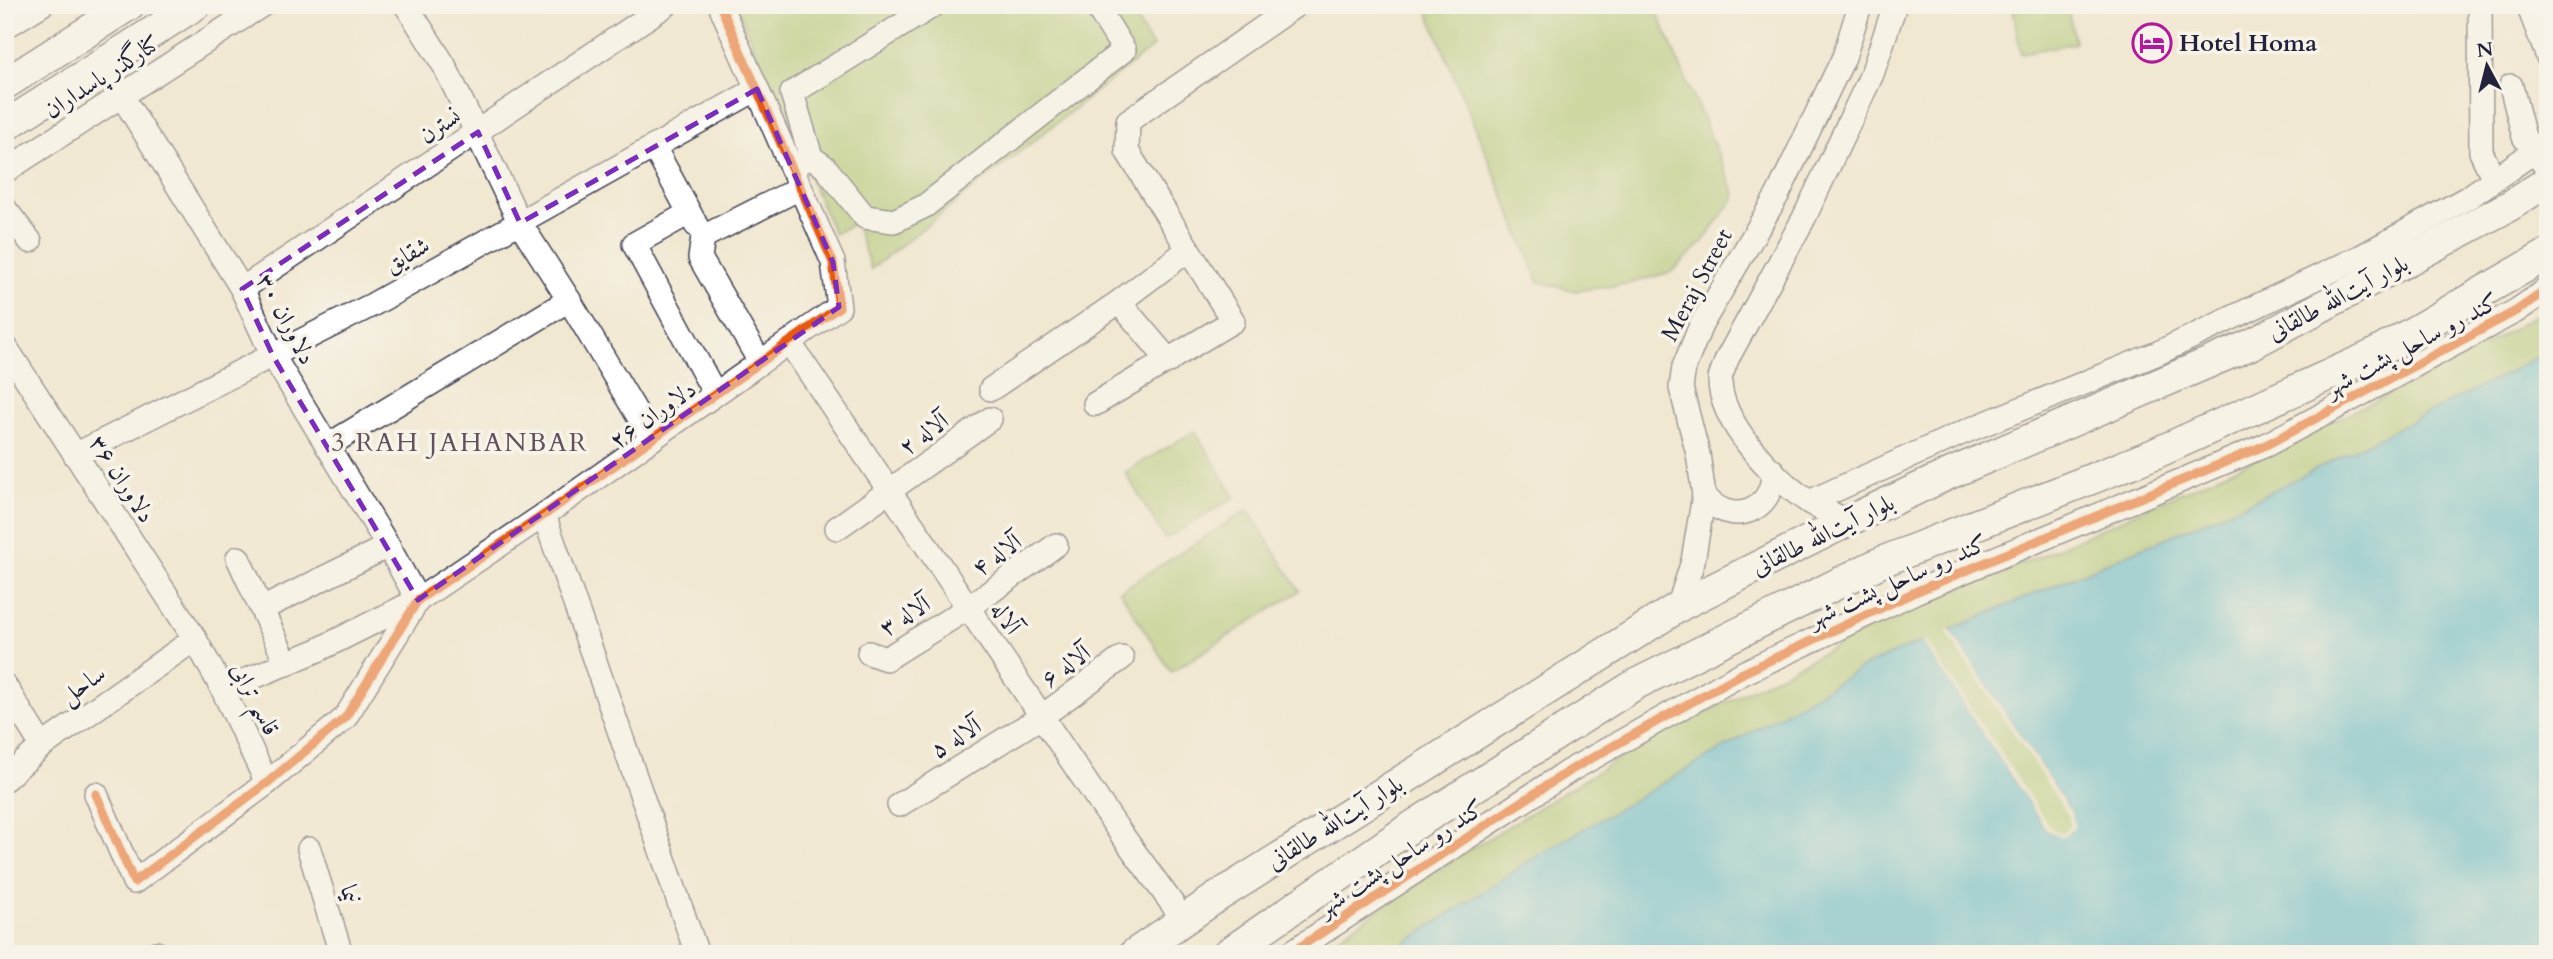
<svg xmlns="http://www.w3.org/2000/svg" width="2553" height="959" font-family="Cardo,Amiri,serif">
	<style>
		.green { fill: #a6c56c; stroke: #647454; stroke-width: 2 }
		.water { fill: #51b8d0; stroke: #3a6d86; stroke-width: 2 }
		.pier { fill: #f1e8d1 }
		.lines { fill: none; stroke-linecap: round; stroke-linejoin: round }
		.minor-casing { stroke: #414052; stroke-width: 26 }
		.major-casing { stroke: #414052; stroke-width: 33 }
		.minor { stroke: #fff; stroke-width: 23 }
		.major { stroke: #fff; stroke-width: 30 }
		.cycleway-casing { stroke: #f7f3e8; stroke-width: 13 }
		.cycleway { stroke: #e8590c; stroke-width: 9 }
		.marked { fill: none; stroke: #7b2cbf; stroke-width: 5; stroke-dasharray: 14 9; stroke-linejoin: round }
		.labels { text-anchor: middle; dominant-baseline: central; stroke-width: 7; stroke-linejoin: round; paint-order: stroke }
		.poi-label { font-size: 24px; font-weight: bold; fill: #22223b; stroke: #f7f3e8; text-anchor: start }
		.street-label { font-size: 24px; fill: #22223b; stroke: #f7f3e8 }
		.neighbourhood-label { font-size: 26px; letter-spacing: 2px; fill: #63525d; stroke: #f7f3e8 }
	</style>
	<rect width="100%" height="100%" fill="#f7f3e8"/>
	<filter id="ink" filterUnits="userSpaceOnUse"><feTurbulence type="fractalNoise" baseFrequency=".0143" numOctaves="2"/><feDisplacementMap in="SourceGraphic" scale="14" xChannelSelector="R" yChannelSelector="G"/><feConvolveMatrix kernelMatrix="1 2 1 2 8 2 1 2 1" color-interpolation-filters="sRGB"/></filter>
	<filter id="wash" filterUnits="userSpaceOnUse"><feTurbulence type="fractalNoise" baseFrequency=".00686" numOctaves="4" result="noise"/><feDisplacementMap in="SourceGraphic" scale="28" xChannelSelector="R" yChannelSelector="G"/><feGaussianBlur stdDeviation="1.57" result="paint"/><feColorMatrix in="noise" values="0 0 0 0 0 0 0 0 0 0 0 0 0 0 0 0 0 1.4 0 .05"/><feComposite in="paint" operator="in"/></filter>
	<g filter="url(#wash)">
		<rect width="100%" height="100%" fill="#f1e8d1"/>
		<!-- green -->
		<g class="green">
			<polygon points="736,5 1127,5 1153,47 871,269 855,223 834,234"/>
			<polygon points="1425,5 1654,5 1736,196 1701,244 1671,272 1627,284 1576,291 1539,282"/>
			<polygon points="2012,5 2067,5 2075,43 2021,53"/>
			<polygon points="2548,308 2548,349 2514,370 2250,502 1950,630 2074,820 2065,835 2047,830 1532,859 1389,954 1312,954 1463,854 1639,746 1919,604 2034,559 2251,461 2468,355"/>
			<polygon points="1195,431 1235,497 1165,539 1125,472"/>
			<polygon points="1248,510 1300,591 1171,672 1120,591"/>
		</g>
		<!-- water -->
		<path class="water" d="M2548,349V954H1389L1532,859L1867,665L1922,641L2047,830C2055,837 2062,837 2070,832L2072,814L1950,630L2250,502L2514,370Z"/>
		<!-- pier -->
		<polygon class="pier" points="1950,630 2072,814 2074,826 2065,835 2058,836 2047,830 1922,641 1925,640 2050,828 2059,833 2064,832 2070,825 2069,816 1946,631"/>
	</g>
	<g filter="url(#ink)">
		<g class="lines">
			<!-- minor casing -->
			<g class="minor-casing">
				<g id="minor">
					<polyline points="406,5 444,65 520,223 569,300"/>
					<polyline points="2480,5 2481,152 2494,179"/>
					<polyline points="2528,5 2548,57"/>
					<polyline points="5,27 41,5"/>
					<polyline points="102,64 242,289 273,356 388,546 418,600"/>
					<polyline points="2511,86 2524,137 2548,170"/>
					<polyline points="654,147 696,225"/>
					<polyline points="811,157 792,93 934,5"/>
					<polyline points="791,167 811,157 825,167 865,217 894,221 925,206 1124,50 1096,5"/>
					<polyline points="5,171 262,5"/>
					<polyline points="5,209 30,241"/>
					<polyline points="689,213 634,244 715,394"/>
					<polyline points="703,237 700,258 760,362"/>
					<polyline points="703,237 800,188"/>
					<polyline points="242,289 666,5"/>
					<polyline points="1119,302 1169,361"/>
					<polyline points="789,342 1117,828 1184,920"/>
					<polyline points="5,346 195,639 223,690 267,783"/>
					<polyline points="991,389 1119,302 1188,250"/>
					<polyline points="1095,404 1233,321 1127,151 1128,121 1296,5"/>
					<polyline points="327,446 569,300 652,439"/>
					<polyline points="75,455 372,305 757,89"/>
					<path d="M1704,495C1729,528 1774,513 1773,471"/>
					<polyline points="1809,502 1964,432 2158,353 2362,256 2469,197 2548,142"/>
					<polyline points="544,515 697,954"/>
					<path d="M1848,521C1835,515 1821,510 1809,502C1775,480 1719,422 1720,379C1721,373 1725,365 1727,359L1804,218L1872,74L1895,5"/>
					<polyline points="837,528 990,419"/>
					<polyline points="238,558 287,664"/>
					<polyline points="1678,608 1693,561 1704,495 1698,454 1681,388 1684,367 1701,325 1778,194 1844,57 1860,5"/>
					<polyline points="262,609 388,546"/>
					<polyline points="869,653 886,659 968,608 1056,545"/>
					<polyline points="5,686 42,746"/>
					<polyline points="223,690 318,650 418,600"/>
					<polyline points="5,779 42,746 195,639"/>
					<polyline points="96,794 134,882 267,783 345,718 418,600 544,515 839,307 833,262 720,5"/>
					<polyline points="899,805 1041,717 1122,658"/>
					<polyline points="309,849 341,954"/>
					<polyline points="155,954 156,953"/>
					<polyline points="1289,954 1569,771 1743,673 1915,592 2266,445 2516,311 2548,289"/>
				</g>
			</g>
			<!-- major casing -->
			<g class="major-casing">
				<g id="major">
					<polyline points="5,84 129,5"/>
					<polyline points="5,126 195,5"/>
					<polyline points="1134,954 1220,895 1683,604 1848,521 1949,474 2252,344 2511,205 2548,181"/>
					<polyline points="1227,954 1405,831 1636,684 1879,563 2154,454 2373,355 2548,254"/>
				</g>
			</g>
			<!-- minor -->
			<use href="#minor" class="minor"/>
			<!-- major -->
			<use href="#major" class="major"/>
			<!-- cycleway casing -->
			<g class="cycleway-casing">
				<g id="cycleway">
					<polyline points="96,794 134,882 267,783 345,718 418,600 544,515 839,307 833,262 720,5"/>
					<polyline points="1289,954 1569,771 1743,673 1915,592 2266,445 2516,311 2548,289"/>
				</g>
			</g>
			<!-- cycleway -->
			<use href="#cycleway" class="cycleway"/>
		</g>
	</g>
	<!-- marked area -->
	<path d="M0 0H2553V959H0ZM757,89L833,262L839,307L418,600L273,356L242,289L478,132L520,223Z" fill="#f1e8d1" fill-opacity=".55" fill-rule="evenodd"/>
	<path class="marked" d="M757,89L833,262L839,307L418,600L273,356L242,289L478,132L520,223Z"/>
	<!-- icons -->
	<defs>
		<g id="hotel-ring" transform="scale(2.0125)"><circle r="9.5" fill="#f7f3e8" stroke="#b5179e" stroke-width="1.5"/><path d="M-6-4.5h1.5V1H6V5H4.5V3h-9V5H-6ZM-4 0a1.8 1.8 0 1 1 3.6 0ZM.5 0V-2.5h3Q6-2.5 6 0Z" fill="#b5179e"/></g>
	</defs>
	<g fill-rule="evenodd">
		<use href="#hotel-ring" x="2152" y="43"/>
	</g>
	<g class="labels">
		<!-- poi labels -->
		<g class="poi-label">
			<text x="2179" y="43">Hotel Homa</text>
		</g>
		<!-- street labels -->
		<g class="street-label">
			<text transform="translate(102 77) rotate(-33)">کنارگذر پاسداران</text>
			<text transform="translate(440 126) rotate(-34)">نسترن</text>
			<text transform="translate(407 255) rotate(-29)">شقایق</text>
			<text transform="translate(1697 285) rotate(-62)">Meraj Street</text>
			<text transform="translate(2338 298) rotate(-28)">بلوار آیت‌الله طالقانی</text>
			<text transform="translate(286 319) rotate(62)">دلاوران ۳۰</text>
			<text transform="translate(2412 345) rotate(-28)">کند رو ساحل پشت شهر</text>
			<text transform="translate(653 415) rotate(-35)">دلاوران ۲۶</text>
			<text transform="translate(924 434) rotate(-36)">آلاله ۲</text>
			<text transform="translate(122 479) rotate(57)">دلاوران ۳۶</text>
			<text transform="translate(1823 535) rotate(-26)">بلوار آیت‌الله طالقانی</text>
			<text transform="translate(997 555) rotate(-36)">آلاله ۴</text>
			<text transform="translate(1898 581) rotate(-24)">کند رو ساحل پشت شهر</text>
			<text transform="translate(905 616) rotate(-32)">آلاله ۳</text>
			<text transform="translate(1006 618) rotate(56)">آلاله</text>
			<text transform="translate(1066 666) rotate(-36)">آلاله ۶</text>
			<text transform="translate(83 685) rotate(-35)">ساحل</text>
			<text transform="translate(255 699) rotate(63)">قاسم ترابی</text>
			<text transform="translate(956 738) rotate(-32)">آلاله ۵</text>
			<text transform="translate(1335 823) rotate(-32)">بلوار آیت‌الله طالقانی</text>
			<text transform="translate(1401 858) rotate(-33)">کند رو ساحل پشت شهر</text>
			<text transform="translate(350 894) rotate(73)">نیما</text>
		</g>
		<!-- neighbourhood labels -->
		<g class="neighbourhood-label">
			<text x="460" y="442">3 RAH JAHANBAR</text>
		</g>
	</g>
	<!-- margin -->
	<rect width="2553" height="959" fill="none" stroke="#f7f3e8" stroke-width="28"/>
	<!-- north arrow -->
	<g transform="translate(2487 66) rotate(353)" stroke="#f7f3e8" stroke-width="5" paint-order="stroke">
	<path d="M0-5L12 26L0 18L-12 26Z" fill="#22223b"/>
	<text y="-10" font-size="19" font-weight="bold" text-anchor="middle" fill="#22223b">N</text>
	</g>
</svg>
